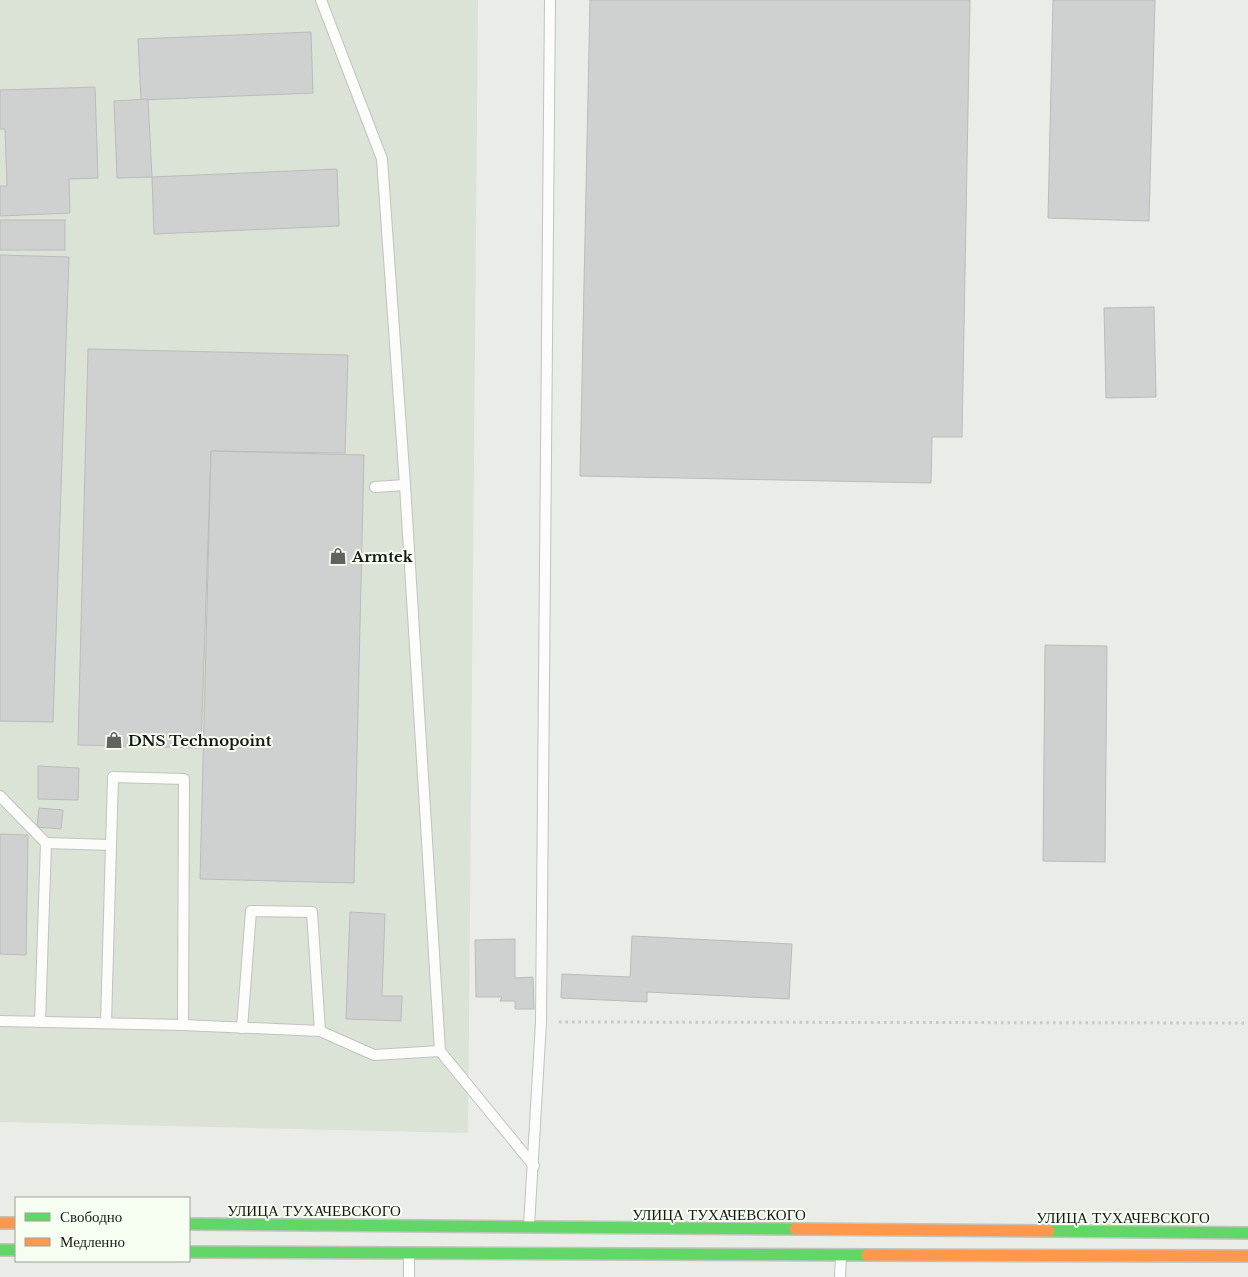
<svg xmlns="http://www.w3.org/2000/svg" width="1248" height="1277" font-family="'Libre Baskerville',serif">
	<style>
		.built { fill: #dbe2d6 }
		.building { fill: #cfd0d0; stroke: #babcbb }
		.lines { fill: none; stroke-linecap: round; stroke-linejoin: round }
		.lane-casing { stroke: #c1c3bf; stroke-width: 12 }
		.fast-casing { stroke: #c1c3bf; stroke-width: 14 }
		.slow-casing { stroke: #c1c3bf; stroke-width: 14 }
		.path { stroke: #c8c9c7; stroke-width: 3; stroke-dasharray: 2.5 4; stroke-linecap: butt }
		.lane { stroke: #fcfcfb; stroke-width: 10 }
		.fast { stroke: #63d668; stroke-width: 11 }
		.slow { stroke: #ff974d; stroke-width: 11 }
		.labels { text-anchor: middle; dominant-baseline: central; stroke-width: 4; stroke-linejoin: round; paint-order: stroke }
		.poi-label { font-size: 15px; font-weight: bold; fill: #161915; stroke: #f6fdf1; text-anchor: start }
		.street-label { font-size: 15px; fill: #161915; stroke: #f6fdf1 }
	</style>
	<rect width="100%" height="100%" fill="#e9ece7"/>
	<!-- built -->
	<polygon class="built" points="0,0 478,0 468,1133 0,1122"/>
	<!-- building -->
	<g class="building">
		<polygon points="590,0 970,0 962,437 932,437 931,483 580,476"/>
		<polygon points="1053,0 1155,0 1149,221 1048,218"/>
		<polygon points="311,32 313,93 141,100 138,39"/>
		<polygon points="95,87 98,178 69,179 70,213 0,216 0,186 7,186 5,129 0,129 0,90"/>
		<polygon points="148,99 152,177 117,178 114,101"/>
		<polygon points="337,169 339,226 154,234 152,177"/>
		<rect x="0" y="220" width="65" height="30"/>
		<polygon points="0,255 69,257 53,722 0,721"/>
		<polygon points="1154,307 1156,397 1106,398 1104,308"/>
		<polygon points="88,349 348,355 345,453 211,451 201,748 78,745"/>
		<polygon points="211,451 364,455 354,883 200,879"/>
		<polygon points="1045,645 1107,646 1105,862 1043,861"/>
		<polygon points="38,766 79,768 78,800 38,799"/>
		<polygon points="39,808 63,810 61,829 37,827"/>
		<polygon points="0,834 28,835 26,955 0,954"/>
		<polygon points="350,912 385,914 382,996 402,996 401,1021 346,1019"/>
		<polygon points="632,936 792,944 789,999 647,992 647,1002 561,998 562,974 630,977"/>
		<polygon points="515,939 515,978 533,977 534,1009 515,1009 515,1001 500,1001 502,997 476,997 475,940"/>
	</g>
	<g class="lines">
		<!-- lane casing -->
		<g class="lane-casing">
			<g id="lane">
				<polyline points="321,0 382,159 405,485 440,1051 534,1166"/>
				<polyline points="375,487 405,485"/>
				<polyline points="0,796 46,843"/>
				<polyline points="0,1021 183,1025 320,1031 374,1055 440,1051"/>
				<polyline points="40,1022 46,843 111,845 113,777 184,779 183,1025"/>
				<polyline points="106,1023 111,845"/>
				<polyline points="242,1028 251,911 312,912 320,1031"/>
				<polyline points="529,1226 541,1022 550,0"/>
				<polyline points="409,1253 409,1277"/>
				<polyline points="840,1277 841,1256"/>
			</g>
		</g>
		<!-- fast casing -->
		<g class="fast-casing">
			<g id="fast">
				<polyline points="189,1224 795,1229"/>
				<polyline points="1049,1231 1248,1233"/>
				<polyline points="0,1250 16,1250"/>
				<polyline points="189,1252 867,1255"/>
			</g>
		</g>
		<!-- slow casing -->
		<g class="slow-casing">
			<g id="slow">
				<polyline points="0,1223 16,1223"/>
				<polyline points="795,1229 1049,1231"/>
				<polyline points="867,1255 1248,1256"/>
			</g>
		</g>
		<!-- path -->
		<polyline class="path" points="559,1022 1248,1023"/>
		<!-- lane -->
		<use href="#lane" class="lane"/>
		<!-- fast -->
		<use href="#fast" class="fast"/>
		<!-- slow -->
		<use href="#slow" class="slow"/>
	</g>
	<!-- icons -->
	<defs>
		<g id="shop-bare" transform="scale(1.35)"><path d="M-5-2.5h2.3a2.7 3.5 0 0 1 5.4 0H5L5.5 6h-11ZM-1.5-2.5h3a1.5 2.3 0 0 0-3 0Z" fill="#60635e" stroke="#f6fdf1" stroke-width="2.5" paint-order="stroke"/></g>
	</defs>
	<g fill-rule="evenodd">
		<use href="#shop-bare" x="338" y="556"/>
		<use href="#shop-bare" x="114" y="740"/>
	</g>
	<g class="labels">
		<!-- poi labels -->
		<g class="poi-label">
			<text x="352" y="556">Armtek</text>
			<text x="128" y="740">DNS Technopoint</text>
		</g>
		<!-- street labels -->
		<g class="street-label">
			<text x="314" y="1210">УЛИЦА ТУХАЧЕВСКОГО</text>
			<text x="719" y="1214">УЛИЦА ТУХАЧЕВСКОГО</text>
			<text x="1123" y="1217">УЛИЦА ТУХАЧЕВСКОГО</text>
		</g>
	</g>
	<!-- legend -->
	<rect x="15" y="1197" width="175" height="65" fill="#f6fdf1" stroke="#9ca299"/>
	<rect x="25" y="1213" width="25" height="8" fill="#63d668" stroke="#9ca299"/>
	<text x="60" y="1222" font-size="15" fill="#161915">Свободно</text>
	<rect x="25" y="1238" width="25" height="8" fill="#ff974d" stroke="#9ca299"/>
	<text x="60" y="1247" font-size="15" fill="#161915">Медленно</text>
</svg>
